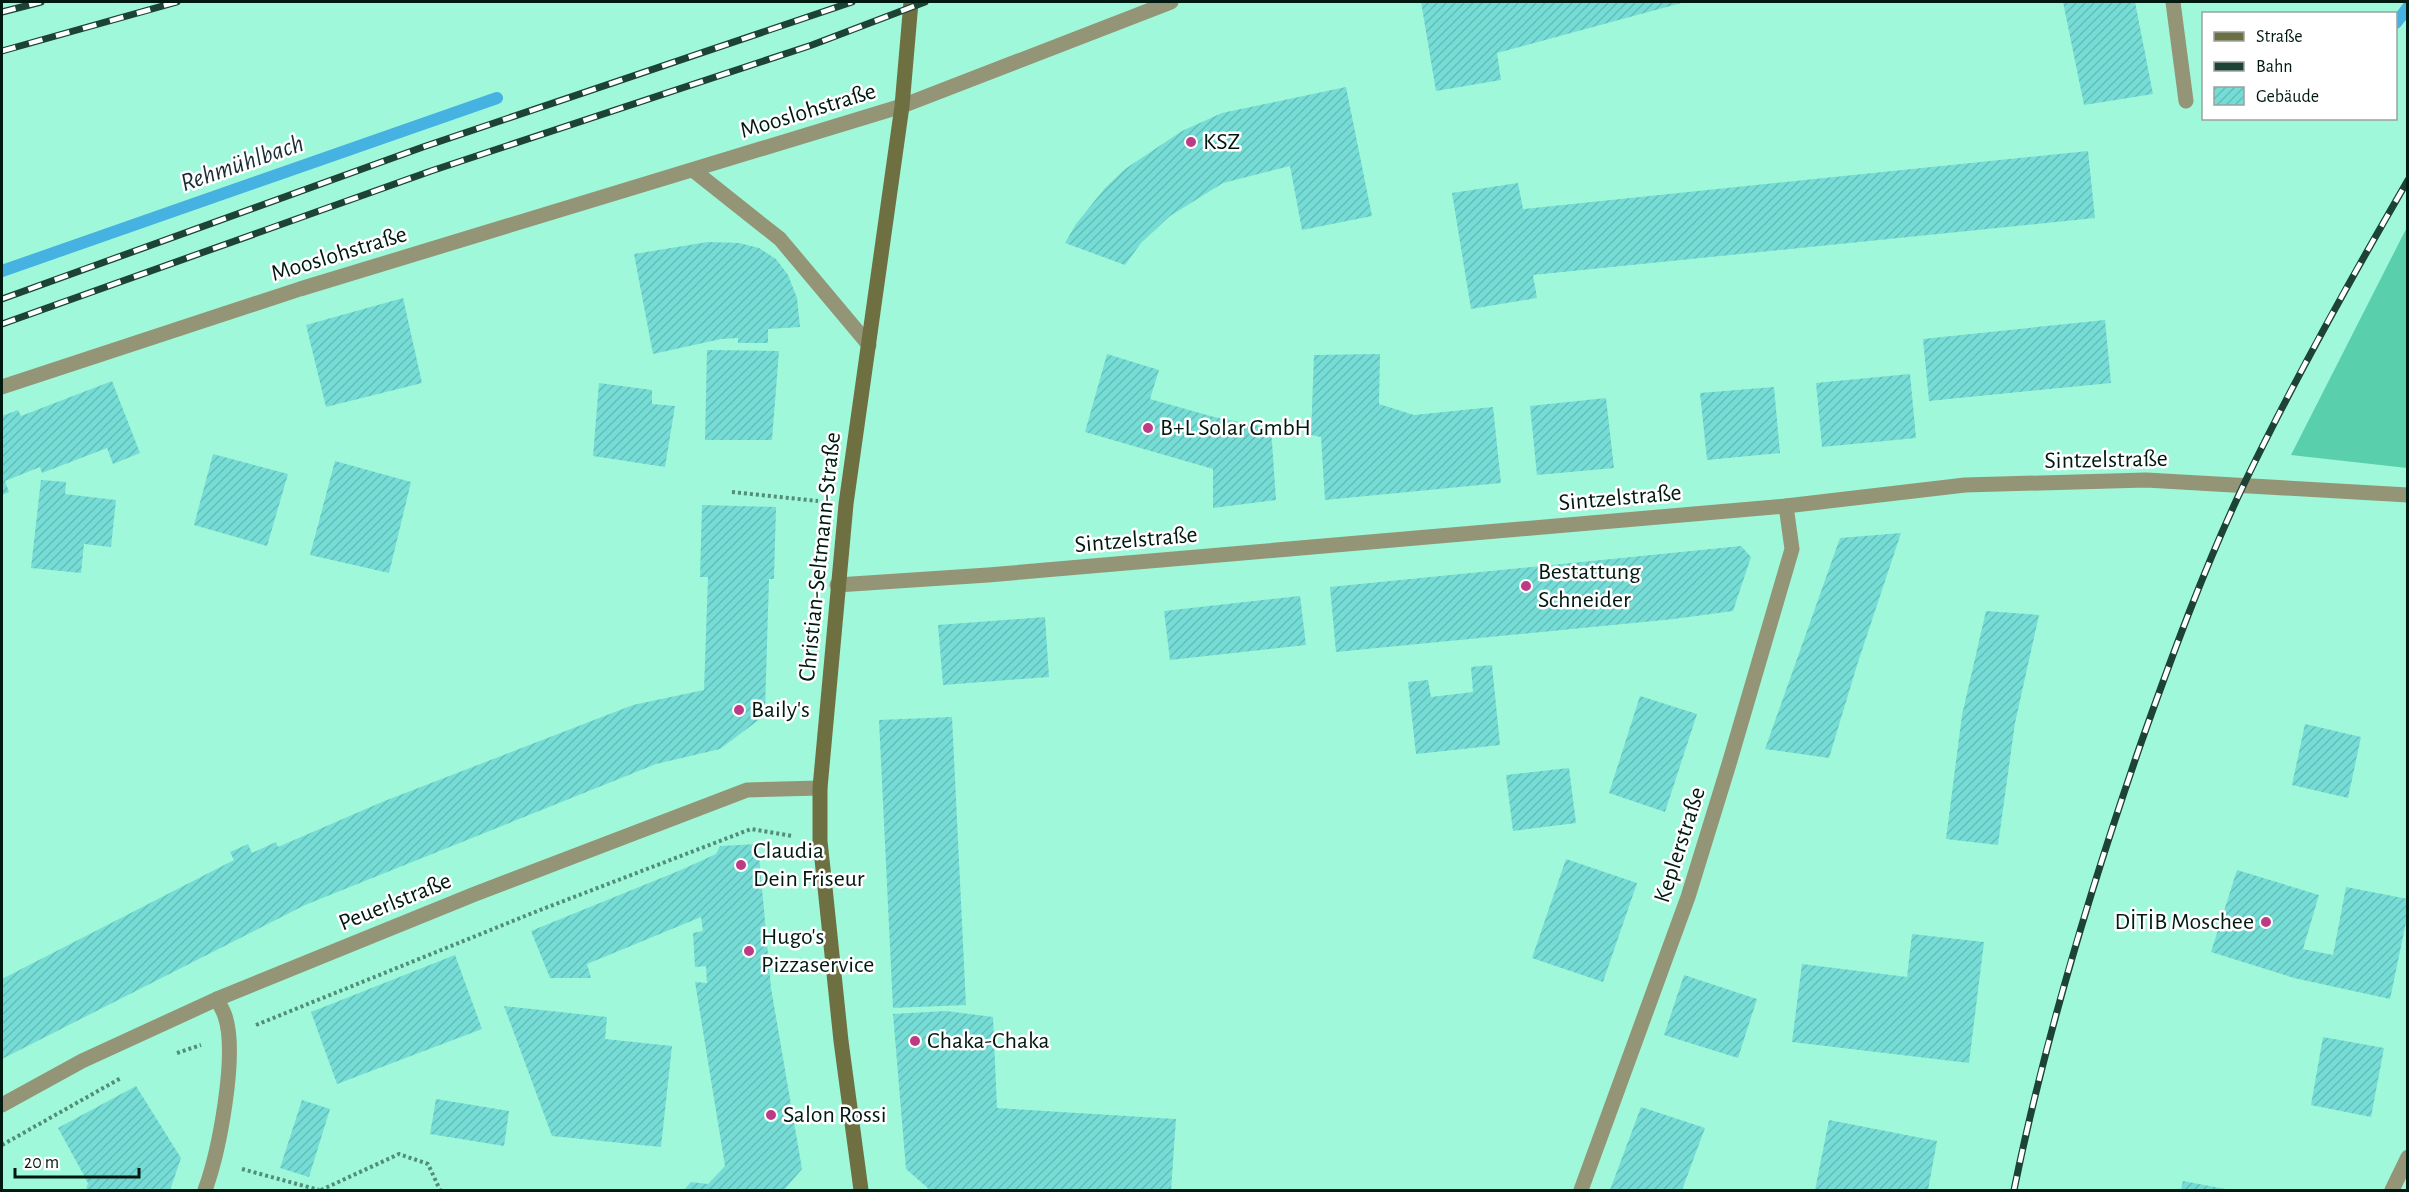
<svg xmlns="http://www.w3.org/2000/svg" width="2409" height="1192" font-family="'Alegreya Sans',sans-serif">
	<style>
		.garden { fill: #59cfab }
		.lines { fill: none; stroke-linecap: round; stroke-linejoin: round }
		.stream { stroke: #45b2e1; stroke-width: 12 }
		.building { fill: url(#building-hatch) }
		.path { stroke: #528d79; stroke-width: 4; stroke-dasharray: 3 3; stroke-linecap: butt }
		.minor { stroke: #949577; stroke-width: 15 }
		.tertiary { stroke: #949577; stroke-width: 15 }
		.secondary { stroke: #6e7042; stroke-width: 15 }
		.rail-casing { stroke: #1d4236; stroke-width: 7 }
		.rail { stroke: #fff; stroke-width: 4.5; stroke-dasharray: 14; stroke-linecap: butt }
		.poi-dot { fill: #bd3b84; stroke: #fff; stroke-width: 2 }
		.labels { text-anchor: middle; dominant-baseline: central; stroke-width: 5; stroke-linejoin: round; paint-order: stroke }
		.street-label { font-size: 24px; fill: #001a12; stroke: #fff }
		.poi-label { font-size: 24px; fill: #001a12; stroke: #fff; text-anchor: start }
		.water-label { font-size: 26px; font-style: italic; fill: #1a2d36; stroke: #fff }
	</style>
	<defs>
		<pattern id="building-hatch" width="6" height="6" patternUnits="userSpaceOnUse" patternTransform="scale(1.5)"><rect width="6" height="6" fill="#76ddd6"/><path d="M-1 1l2-2M0 6l6-6M5 7l2-2" fill="none" stroke="#64bdb7"/></pattern>
	</defs>
	<rect width="100%" height="100%" fill="#9ff8d9"/>
	<!-- garden -->
	<polygon class="garden" points="2407,228 2407,468 2291,455 2404,233"/>
	<g class="lines">
		<!-- stream -->
		<g class="stream">
			<polyline points="2396,23 2408,7"/>
			<polyline points="2,271 497,98"/>
		</g>
	</g>
	<!-- building -->
	<g class="building">
		<polygon points="1421,2 1685,2 1497,53 1501,80 1436,91"/>
		<polygon points="2063,2 2135,2 2153,94 2084,105"/>
		<polygon points="1346,87 1372,216 1302,230 1290,166 1223,183 1170,216 1141,243 1125,265 1065,243 1076,224 1105,188 1125,169 1182,131 1222,113"/>
		<polygon points="2088,151 2095,218 1533,275 1537,298 1471,309 1452,193 1518,183 1523,209"/>
		<polygon points="708,242 739,243 759,248 776,259 788,275 797,298 800,327 768,329 768,343 738,343 738,338 721,339 653,354 634,254"/>
		<polygon points="403,298 422,383 326,407 306,325"/>
		<polygon points="2105,320 2111,383 1929,401 1923,339"/>
		<polygon points="707,350 779,351 772,440 705,440"/>
		<polygon points="1107,354 1159,370 1150,399 1214,417 1271,428 1276,500 1213,508 1213,469 1085,432"/>
		<polygon points="1380,354 1379,404 1414,415 1493,407 1501,483 1325,500 1321,437 1311,435 1314,355"/>
		<polygon points="1910,374 1916,438 1822,447 1816,383"/>
		<polygon points="112,381 140,453 113,464 107,448 42,473 40,467 5,481 9,492 2,495 2,416 18,410 21,416"/>
		<polygon points="599,383 652,390 652,404 675,406 665,467 593,456"/>
		<polygon points="1774,387 1780,453 1707,460 1700,393"/>
		<polygon points="1606,398 1614,468 1537,475 1530,406"/>
		<polygon points="213,454 288,474 267,546 194,525"/>
		<polygon points="335,461 411,482 389,573 310,555"/>
		<polygon points="41,480 66,482 65,494 116,500 111,547 84,544 81,573 31,568"/>
		<polygon points="702,505 776,507 774,579 769,579 765,711 760,719 720,749 656,764 305,905 2,1059 2,979 234,860 230,852 248,844 252,853 276,842 278,847 382,802 633,705 704,690 708,577 700,577"/>
		<polygon points="1901,533 1858,662 1829,758 1765,749 1840,538"/>
		<polygon points="1741,546 1751,557 1733,611 1674,619 1336,652 1330,587"/>
		<polygon points="1300,596 1306,645 1170,660 1164,611"/>
		<polygon points="1986,611 2039,615 2015,723 1998,845 1946,839 1962,715"/>
		<polygon points="1045,617 1049,677 943,685 938,625"/>
		<polygon points="1492,665 1500,745 1416,754 1408,682 1428,680 1431,697 1473,692 1471,667"/>
		<polygon points="1640,696 1697,714 1665,812 1609,793"/>
		<polygon points="952,717 966,1005 893,1008 879,720"/>
		<polygon points="2305,724 2361,737 2348,798 2292,785"/>
		<polygon points="1569,768 1576,823 1513,831 1506,775"/>
		<polygon points="758,844 771,988 802,1169 784,1190 684,1190 691,1182 708,1184 725,1166 695,982 707,983 706,966 695,967 693,933 703,931 701,917 587,964 591,978 550,978 531,931 681,870 716,854 720,846"/>
		<polygon points="1566,859 1637,883 1603,982 1532,958"/>
		<polygon points="2237,870 2319,895 2303,949 2333,955 2346,887 2408,899 2408,913 2390,999 2294,978 2211,952"/>
		<polygon points="1912,934 1984,942 1969,1063 1792,1042 1802,964 1907,977"/>
		<polygon points="455,955 482,1029 337,1084 311,1012"/>
		<polygon points="1684,975 1757,999 1738,1058 1664,1035"/>
		<polygon points="504,1006 607,1017 605,1039 672,1046 661,1147 552,1136"/>
		<polygon points="946,1011 993,1017 997,1108 1176,1119 1171,1190 930,1190 906,1169 893,1014"/>
		<polygon points="2323,1037 2384,1048 2371,1117 2311,1105"/>
		<polygon points="136,1086 181,1158 170,1190 86,1190 88,1183 58,1128"/>
		<polygon points="436,1099 509,1111 504,1146 430,1134"/>
		<polygon points="302,1100 330,1109 309,1177 280,1168"/>
		<polygon points="1641,1107 1705,1128 1682,1190 1610,1190"/>
		<polygon points="1829,1120 1937,1141 1928,1190 1815,1190"/>
		<polygon points="2183,1181 2225,1189 2225,1190 2181,1190"/>
	</g>
	<g class="lines">
		<!-- path -->
		<g class="path">
			<polyline points="732,492 818,501"/>
			<polyline points="256,1025 535,912 751,829 793,836"/>
			<polyline points="177,1053 201,1045"/>
			<polyline points="2,1145 121,1078"/>
			<polyline points="242,1169 319,1190"/>
			<polyline points="321,1190 399,1154 428,1164 440,1190"/>
		</g>
		<!-- minor -->
		<g class="minor">
			<polyline points="2173,2 2186,101"/>
			<polyline points="693,170 780,239 869,345"/>
			<polyline points="2,387 300,289 902,106 1171,2"/>
			<path d="M205,1190C219,1152 238,1054 225,1016C223,1010 219,1004 217,999"/>
			<polyline points="1581,1190 1688,897 1729,764 1792,549 1786,506"/>
			<polyline points="2392,1190 2408,1157"/>
		</g>
		<!-- tertiary -->
		<g class="tertiary">
			<polyline points="837,585 988,575 1786,506 1965,485 2146,480 2408,495"/>
			<polyline points="2,1105 82,1061 217,999 475,894 747,790 820,788"/>
		</g>
		<!-- secondary -->
		<polyline class="secondary" points="861,1190 841,1041 824,878 820,841 820,788 846,504 902,106 911,2"/>
		<!-- rail casing -->
		<g class="rail-casing">
			<g id="rail">
				<polyline points="2,12 41,2"/>
				<polyline points="2,51 177,2"/>
				<polyline points="2,299 423,147 852,2"/>
				<polyline points="2,324 431,171 812,45 925,2"/>
				<path d="M2014,1190C2045,1038 2090,890 2141,743C2172,656 2204,568 2244,484C2294,380 2350,280 2408,180"/>
			</g>
		</g>
		<!-- rail -->
		<use href="#rail" class="rail"/>
	</g>
	<!-- markers -->
	<g class="poi-dot">
		<circle cx="1191" cy="142" r="6"/>
		<circle cx="1148" cy="428" r="6"/>
		<circle cx="1526" cy="586" r="6"/>
		<circle cx="739" cy="710" r="6"/>
		<circle cx="741" cy="865" r="6"/>
		<circle cx="2266" cy="922" r="6"/>
		<circle cx="749" cy="951" r="6"/>
		<circle cx="915" cy="1041" r="6"/>
		<circle cx="771" cy="1115" r="6"/>
	</g>
	<g class="labels">
		<!-- street labels -->
		<g class="street-label">
			<text transform="translate(808 111) rotate(-17)">Mooslohstraße</text>
			<text transform="translate(339 254) rotate(-17)">Mooslohstraße</text>
			<text transform="translate(2106 460) rotate(-1)">Sintzelstraße</text>
			<text transform="translate(1620 498) rotate(-5)">Sintzelstraße</text>
			<text transform="translate(1136 540) rotate(-5)">Sintzelstraße</text>
			<text transform="translate(820 557) rotate(-84)">Christian-Seltmann-Straße</text>
			<text transform="translate(1680 845) rotate(-72)">Keplerstraße</text>
			<text transform="translate(395 902) rotate(-22)">Peuerlstraße</text>
		</g>
		<!-- poi labels -->
		<g class="poi-label">
			<text x="1203" y="142">KSZ</text>
			<text x="1160" y="428">B+L Solar GmbH</text>
			<text x="1538" y="572">Bestattung<tspan x="1538" dy="28">Schneider</tspan></text>
			<text x="751" y="710">Baily's</text>
			<text x="753" y="851">Claudia<tspan x="753" dy="28">Dein Friseur</tspan></text>
			<text x="2254" y="922" text-anchor="end">DİTİB Moschee</text>
			<text x="761" y="937">Hugo's<tspan x="761" dy="28">Pizzaservice</tspan></text>
			<text x="927" y="1041">Chaka-Chaka</text>
			<text x="783" y="1115">Salon Rossi</text>
		</g>
		<!-- water labels -->
		<g class="water-label">
			<text transform="translate(242 163) rotate(-19)">Rehmühlbach</text>
		</g>
	</g>
	<!-- border -->
	<rect width="2409" height="1192" fill="none" stroke="#001a12" stroke-width="6"/>
	<!-- legend -->
	<rect x="2202" y="12" width="195" height="108" fill="#ffffff" stroke="#99a3a0" stroke-width="1.5"/>
	<rect x="2214" y="32" width="30" height="9" fill="#6e7042" stroke="#99a3a0" stroke-width="1.5"/>
	<text x="2256" y="42" font-size="18" fill="#001a12">Straße</text>
	<rect x="2214" y="62" width="30" height="9" fill="#1d4236" stroke="#99a3a0" stroke-width="1.5"/>
	<text x="2256" y="72" font-size="18" fill="#001a12">Bahn</text>
	<rect x="2214" y="87" width="30" height="18" fill="url(#building-hatch)" stroke="#99a3a0" stroke-width="1.5"/>
	<text x="2256" y="102" font-size="18" fill="#001a12">Gebäude</text>
	<!-- scale -->
	<path d="M15 1168v9h124v-9" fill="none" stroke="#001a12" stroke-width="3"/>
	<text x="24" y="1168" font-size="18" fill="#001a12" stroke="#ffffff" stroke-width="4.5" paint-order="stroke">20 m</text>
</svg>
